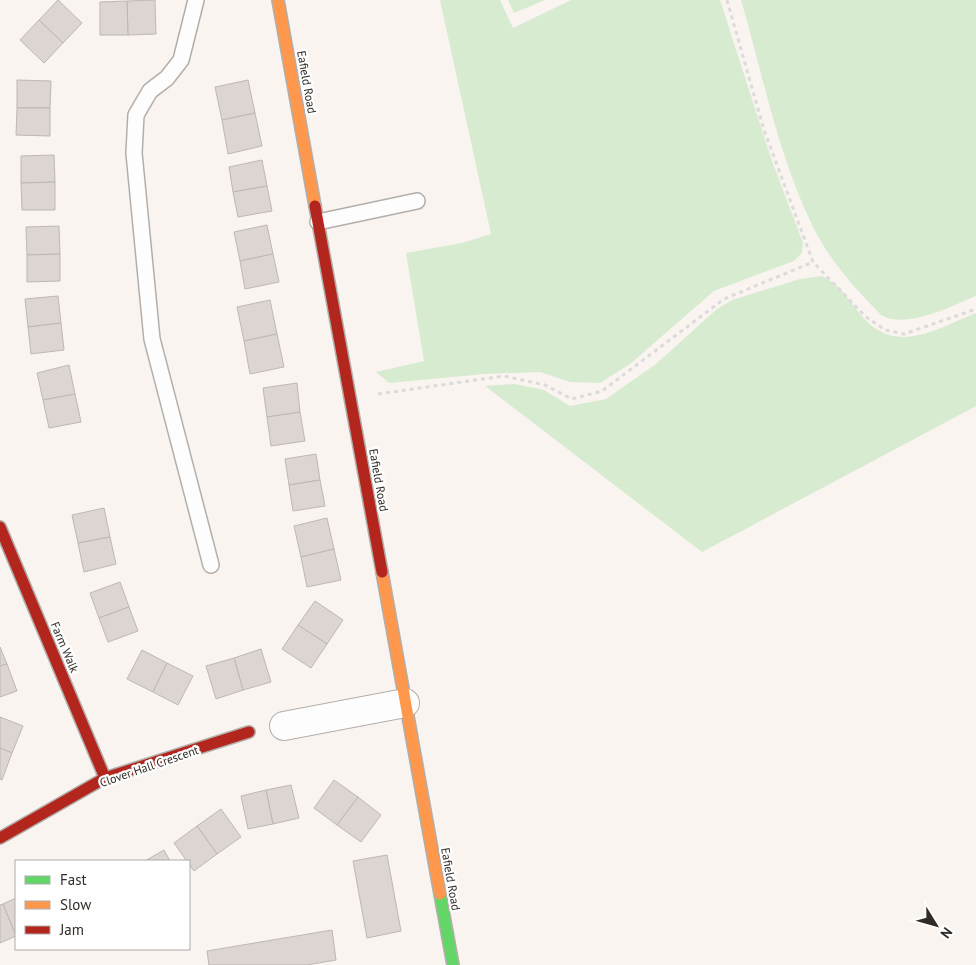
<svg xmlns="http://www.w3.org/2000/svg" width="976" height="965" font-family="'PT Sans',sans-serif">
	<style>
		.green { fill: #d6ebcf }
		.building { fill: #dcd5d2; stroke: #bdb7b5 }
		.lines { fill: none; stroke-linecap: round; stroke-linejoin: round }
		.lane-casing { stroke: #b3aeaa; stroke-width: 18 }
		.street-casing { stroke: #b3aeaa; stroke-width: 30 }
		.fast-casing { stroke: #b3aeaa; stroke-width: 14 }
		.slow-casing { stroke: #b3aeaa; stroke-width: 14 }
		.jam-casing { stroke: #b3aeaa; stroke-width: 14 }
		.path { stroke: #dcdada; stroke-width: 3; stroke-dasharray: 4 4; stroke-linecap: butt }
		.lane { stroke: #fefdfd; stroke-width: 15 }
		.street { stroke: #fefdfd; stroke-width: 28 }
		.fast { stroke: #63d668; stroke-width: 11 }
		.slow { stroke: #ff974d; stroke-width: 11 }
		.jam { stroke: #b3261e; stroke-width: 11 }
		.labels { text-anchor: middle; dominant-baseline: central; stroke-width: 4.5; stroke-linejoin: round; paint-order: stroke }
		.street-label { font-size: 12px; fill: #312b27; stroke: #fff }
	</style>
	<rect width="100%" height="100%" fill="#faf4f0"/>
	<!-- green -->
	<g class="green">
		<polygon points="440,0 500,0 513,28 571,0 720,0 771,158 803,243 802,253 794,261 714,291 630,364 600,383 570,382 540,372 484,374 389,383 376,372 424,361 406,253 462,243 491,234"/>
		<polygon points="508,0 545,0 514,13"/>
		<path d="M741,0H976V296C951,306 906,330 881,315C859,292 835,267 819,238C780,165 764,79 741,0Z"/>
		<path d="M822,276C840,285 847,297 859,313C894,357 934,330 976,313V406L702,552L485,386L515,384L544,390L570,406L606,399L656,364L717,309L732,300L800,279Z"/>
	</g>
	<!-- building -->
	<g class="building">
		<polygon points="58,0 82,23 63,43 39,20"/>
		<polygon points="155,0 156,34 128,35 127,1"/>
		<polygon points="127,1 128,35 100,35 100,2"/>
		<polygon points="39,20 63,43 44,63 20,40"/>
		<polygon points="17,80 51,81 50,108 17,108"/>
		<polygon points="248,80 255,113 222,120 215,87"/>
		<polygon points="17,108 50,108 50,136 16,135"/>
		<polygon points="255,113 262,146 228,154 222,120"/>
		<polygon points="54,155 55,182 21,183 21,156"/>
		<polygon points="262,160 267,186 233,192 229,167"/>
		<polygon points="55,182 55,210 22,210 21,183"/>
		<polygon points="267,186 272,211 238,217 233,192"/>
		<polygon points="267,225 273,254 240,261 234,232"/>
		<polygon points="59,226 60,254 27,255 26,227"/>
		<polygon points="60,254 60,281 27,282 27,255"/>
		<polygon points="273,254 279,282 245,289 240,261"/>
		<polygon points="58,296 61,323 28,327 25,299"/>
		<polygon points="270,300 277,334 244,341 237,307"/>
		<polygon points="61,323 64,350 31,354 28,327"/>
		<polygon points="277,334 284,367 250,374 244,341"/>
		<polygon points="69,365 75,394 43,400 37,373"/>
		<polygon points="297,383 300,412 267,417 263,388"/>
		<polygon points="75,394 81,422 49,428 43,400"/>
		<polygon points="300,412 305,441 271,446 267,417"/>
		<polygon points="316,454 320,480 289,485 285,459"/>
		<polygon points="320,480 325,506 293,511 289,485"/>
		<polygon points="104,508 110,537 78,543 72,515"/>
		<polygon points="327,518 334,549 301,557 294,526"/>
		<polygon points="110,537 116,564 84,572 78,543"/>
		<polygon points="334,549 341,580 307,587 301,557"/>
		<polygon points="120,582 129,607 99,618 90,593"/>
		<polygon points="315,601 343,620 327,644 298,625"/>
		<polygon points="129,607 138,631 108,642 99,618"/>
		<polygon points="298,625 327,644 311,668 282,649"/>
		<polygon points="0,647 7,664 0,666"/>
		<polygon points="261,649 271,682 243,690 234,658"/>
		<polygon points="142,650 167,663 153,692 127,679"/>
		<polygon points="234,658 243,690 216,699 206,666"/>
		<polygon points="167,663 193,676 178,705 153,692"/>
		<polygon points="7,664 17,691 0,697 0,666"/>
		<polygon points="0,717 23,726 12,753 0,748"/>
		<polygon points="0,748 12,753 2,780 0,779"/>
		<polygon points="334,780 358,797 337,825 314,808"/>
		<polygon points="291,785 299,818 273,824 266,790"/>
		<polygon points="266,790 273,824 248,829 241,796"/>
		<polygon points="358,797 381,815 361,842 337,825"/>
		<polygon points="221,809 241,837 217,854 197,826"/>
		<polygon points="197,826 217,854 194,871 174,843"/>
		<polygon points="164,850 170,861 145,861"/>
		<polygon points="387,855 401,931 367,938 353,861"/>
		<polygon points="16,898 16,936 3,904"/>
		<polygon points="3,904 16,936 0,943 0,905"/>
		<polygon points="332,930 336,960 307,965 209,965 207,951"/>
	</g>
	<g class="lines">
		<!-- lane casing -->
		<g class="lane-casing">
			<g id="lane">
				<polyline points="196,0 181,60 167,78 150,91 136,115 134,153 152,339 211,565"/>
				<polyline points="318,222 417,201"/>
			</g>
		</g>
		<!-- street casing -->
		<g class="street-casing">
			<polyline id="street" points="284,726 405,703"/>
		</g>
		<!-- fast casing -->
		<g class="fast-casing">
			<polyline id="fast" points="440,894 453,965"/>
		</g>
		<!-- slow casing -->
		<g class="slow-casing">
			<g id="slow">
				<polyline points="278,0 315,206"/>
				<polyline points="382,572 440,894"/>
			</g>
		</g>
		<!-- jam casing -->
		<g class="jam-casing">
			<g id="jam">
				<polyline points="315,206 382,572"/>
				<polyline points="0,527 105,778"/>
				<polyline points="0,838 105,778 249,732"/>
			</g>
		</g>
		<!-- path -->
		<g class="path">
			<polyline points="727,0 764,130 813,262 865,316 885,330 904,334 976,309"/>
			<polyline points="378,394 504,376 545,385 572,399 602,391 724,299 813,262"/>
		</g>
		<!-- lane -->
		<use href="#lane" class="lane"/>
		<!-- street -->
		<use href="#street" class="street"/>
		<!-- fast -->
		<use href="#fast" class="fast"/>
		<!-- slow -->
		<use href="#slow" class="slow"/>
		<!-- jam -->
		<use href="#jam" class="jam"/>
	</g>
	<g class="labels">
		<!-- street labels -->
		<g class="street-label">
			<text transform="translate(307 82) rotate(80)">Eafield Road</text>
			<text transform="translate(379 480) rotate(80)">Eafield Road</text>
			<text transform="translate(65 647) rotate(67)">Farm Walk</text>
			<text transform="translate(149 766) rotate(-19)">Clover Hall Crescent</text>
			<text transform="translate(451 879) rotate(80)">Eafield Road</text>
		</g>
	</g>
	<!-- legend -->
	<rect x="15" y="860" width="175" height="90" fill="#ffffff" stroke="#adaaa9"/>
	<rect x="25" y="876" width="25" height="8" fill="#63d668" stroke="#adaaa9"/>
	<text x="60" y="885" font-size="15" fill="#312b27">Fast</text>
	<rect x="25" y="901" width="25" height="8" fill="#ff974d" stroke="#adaaa9"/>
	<text x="60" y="910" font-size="15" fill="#312b27">Slow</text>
	<rect x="25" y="926" width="25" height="8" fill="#b3261e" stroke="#adaaa9"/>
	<text x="60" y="935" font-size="15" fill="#312b27">Jam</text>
	<!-- north arrow -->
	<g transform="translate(936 925) rotate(127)" stroke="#ffffff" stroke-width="4" paint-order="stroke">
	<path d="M0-4L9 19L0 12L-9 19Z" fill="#312b27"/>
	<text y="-8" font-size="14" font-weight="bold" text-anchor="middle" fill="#312b27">N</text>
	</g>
</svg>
